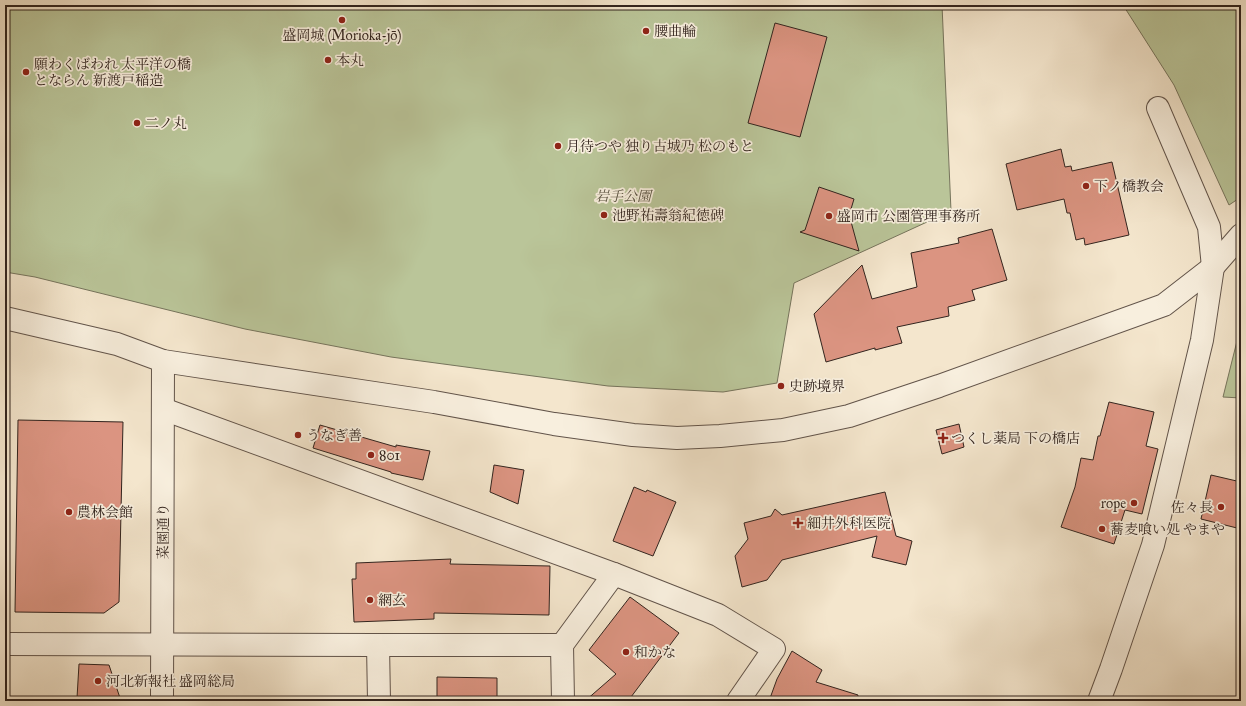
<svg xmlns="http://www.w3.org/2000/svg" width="1246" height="706" font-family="'IM FELL Great Primer','Noto Serif JP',serif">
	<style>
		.green { fill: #bac599; stroke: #76745c }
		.building { fill: #db9481; stroke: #32241e }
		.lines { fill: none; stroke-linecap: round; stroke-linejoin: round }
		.minor-casing { stroke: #62544a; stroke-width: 24 }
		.minor { stroke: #f8efde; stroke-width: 22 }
		.poi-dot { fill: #8f2418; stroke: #f8efde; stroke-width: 1.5 }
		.labels { text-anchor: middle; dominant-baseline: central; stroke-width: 3.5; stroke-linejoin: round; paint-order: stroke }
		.poi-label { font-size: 14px; fill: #32241e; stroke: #f8efde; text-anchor: start }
		.park-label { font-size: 14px; font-style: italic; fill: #5b5443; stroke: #f8efde }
		.street-label { font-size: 14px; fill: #32241e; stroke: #f8efde }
	</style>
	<rect width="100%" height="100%" fill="#f4e6cd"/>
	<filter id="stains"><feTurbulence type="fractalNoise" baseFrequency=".005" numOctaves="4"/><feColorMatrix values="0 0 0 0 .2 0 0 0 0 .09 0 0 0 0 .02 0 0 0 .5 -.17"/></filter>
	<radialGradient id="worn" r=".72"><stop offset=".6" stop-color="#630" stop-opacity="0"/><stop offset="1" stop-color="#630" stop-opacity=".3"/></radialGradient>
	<!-- green -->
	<g class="green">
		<polygon points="5,5 942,5 951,211 794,283 777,383 723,392 608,386 391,357 245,329 35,277 5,272"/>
		<polygon points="1123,5 1241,5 1241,197 1229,205 1174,85"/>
		<polygon points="1239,333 1241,335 1241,398 1223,397"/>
	</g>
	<!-- building -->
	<g class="building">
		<polygon points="775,23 827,37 800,137 748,123"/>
		<polygon points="1061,149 1065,167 1071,166 1072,171 1112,162 1129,235 1085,245 1084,238 1076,240 1070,213 1067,213 1064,199 1017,210 1006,164"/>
		<polygon points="819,187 854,199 848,219 850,218 859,251 800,232 805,230"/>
		<polygon points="992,229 1007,280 972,290 975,300 948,307 949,316 897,327 902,343 875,350 875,348 826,362 814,314 862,265 872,299 917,287 911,253 959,243 958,238"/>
		<polygon points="1109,402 1154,412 1146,446 1158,449 1142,514 1125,510 1114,544 1061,527 1075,487 1081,458 1093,460 1098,436 1100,436"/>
		<polygon points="18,420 123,422 119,602 104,613 15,612"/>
		<polygon points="959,424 964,447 942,454 936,430"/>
		<polygon points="320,425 396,447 396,445 430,451 423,480 391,473 391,472 313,448"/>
		<polygon points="494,465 524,470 518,504 490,492"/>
		<polygon points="1211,475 1241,482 1241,529 1201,519"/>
		<polygon points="634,487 646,492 647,490 676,502 653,556 613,541"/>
		<polygon points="885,492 896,536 912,541 906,565 872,557 877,536 782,560 767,580 742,587 735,556 748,539 744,523 771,516 775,509 782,515"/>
		<polygon points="451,559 450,564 550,566 549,615 434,613 434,619 354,622 352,579 356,579 356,563"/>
		<polygon points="630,597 679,633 628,701 585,701 616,674 589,650"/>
		<polygon points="792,651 822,670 816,682 858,695 857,701 769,701 777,679"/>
		<polygon points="79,664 109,665 120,698 77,698"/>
		<polygon points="437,677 497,678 497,701 437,701"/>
	</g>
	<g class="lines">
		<!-- minor casing -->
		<g class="minor-casing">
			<g id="minor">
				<polyline points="5,318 117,344 163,361 434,402 554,424 633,435 677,438 720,436 783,430 849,416 939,386 1164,305 1213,267 1241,235"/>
				<polyline points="163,409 614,574 718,615 774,649 738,701"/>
				<polyline points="5,644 378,645 562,645"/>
				<polyline points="378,645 379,701"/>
				<polyline points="162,701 163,361"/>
				<polyline points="563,701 562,645 614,574"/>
				<polyline points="1099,701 1111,669 1153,545 1202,340 1213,267 1209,227 1158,108"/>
			</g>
		</g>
		<!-- minor -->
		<use href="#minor" class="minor"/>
	</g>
	<!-- markers -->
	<g class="poi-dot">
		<circle cx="342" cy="20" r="4"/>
		<circle cx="646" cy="31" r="4"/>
		<circle cx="328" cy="60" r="4"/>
		<circle cx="26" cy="72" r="4"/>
		<circle cx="137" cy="123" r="4"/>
		<circle cx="558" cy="146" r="4"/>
		<circle cx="1086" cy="186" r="4"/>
		<circle cx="604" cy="215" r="4"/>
		<circle cx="829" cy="216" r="4"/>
		<circle cx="781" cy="386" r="4"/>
		<circle cx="298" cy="435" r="4"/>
		<path d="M941 432h4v4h4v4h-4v4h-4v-4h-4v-4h4z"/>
		<circle cx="371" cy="455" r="4"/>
		<circle cx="1134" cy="503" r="4"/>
		<circle cx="1221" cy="507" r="4"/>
		<circle cx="69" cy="512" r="4"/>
		<path d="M796 517h4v4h4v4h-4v4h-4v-4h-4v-4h4z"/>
		<circle cx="1102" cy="529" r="4"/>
		<circle cx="370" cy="600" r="4"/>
		<circle cx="626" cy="652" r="4"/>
		<circle cx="98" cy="681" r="4"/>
	</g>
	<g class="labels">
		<!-- poi labels -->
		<g class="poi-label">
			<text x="654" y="31">腰曲輪</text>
			<text x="342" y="35" text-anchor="middle">盛岡城 (Morioka-jō)</text>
			<text x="336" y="60">本丸</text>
			<text x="34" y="64">願わくばわれ 太平洋の橋<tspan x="34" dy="16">とならん 新渡戸稲造</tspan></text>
			<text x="145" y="123">二ノ丸</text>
			<text x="566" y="146">月待つや 独り古城乃 松のもと</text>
			<text x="1094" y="186">下ノ橋教会</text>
			<text x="612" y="215">池野祐壽翁紀徳碑</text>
			<text x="837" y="216">盛岡市 公園管理事務所</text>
			<text x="789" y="386">史跡境界</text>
			<text x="306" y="435">うなぎ善</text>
			<text x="951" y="438">つくし薬局 下の橋店</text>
			<text x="379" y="455">801</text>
			<text x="1126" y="503" text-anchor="end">rope</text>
			<text x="1213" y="507" text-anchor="end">佐々長</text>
			<text x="77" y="512">農林会館</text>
			<text x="807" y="523">細井外科医院</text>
			<text x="1110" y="529">蕎麦喰い処 やまや</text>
			<text x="378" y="600">網玄</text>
			<text x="634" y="652">和かな</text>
			<text x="106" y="681">河北新報社 盛岡総局</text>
		</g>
		<!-- park labels -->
		<g class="park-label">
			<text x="623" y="196">岩手公園</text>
		</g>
		<!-- street labels -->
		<g class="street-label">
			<text transform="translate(163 531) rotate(-90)">菜園通り</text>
		</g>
	</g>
	<!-- margin -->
	<rect width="1246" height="706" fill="none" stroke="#f4e6cd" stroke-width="20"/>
	<rect x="6" y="6" width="1234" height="694" fill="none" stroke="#32241e" stroke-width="2"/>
	<rect x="10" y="10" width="1226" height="686" fill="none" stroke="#32241e"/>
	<rect width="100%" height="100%" filter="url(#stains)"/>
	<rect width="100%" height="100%" fill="url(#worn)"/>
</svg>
